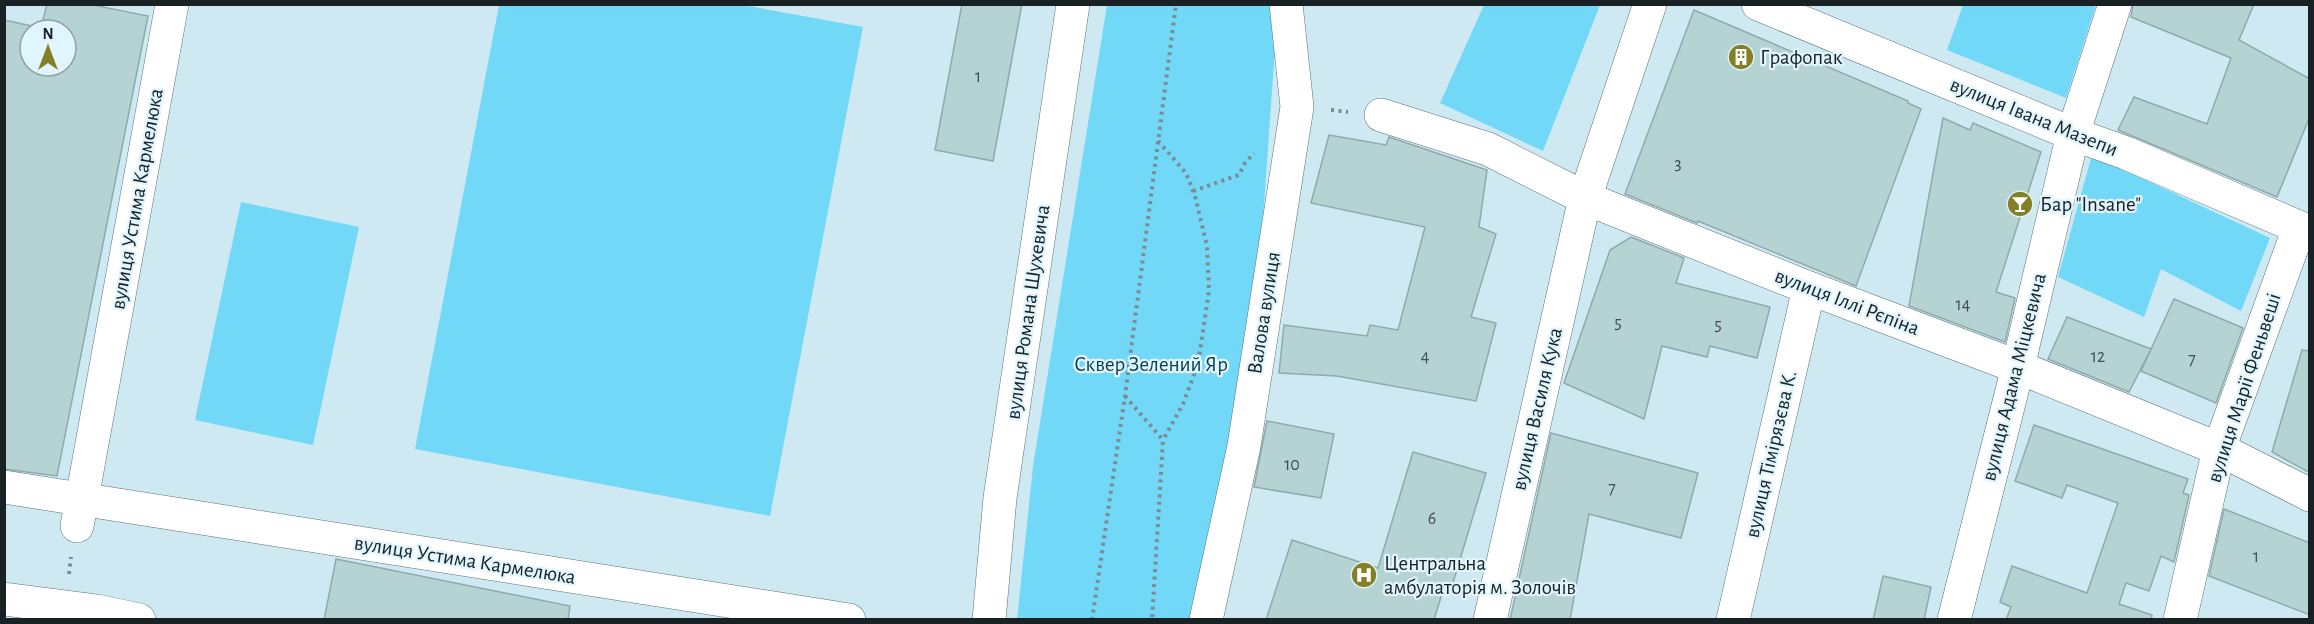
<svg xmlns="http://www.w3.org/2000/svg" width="2314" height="624" font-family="'Alegreya Sans',sans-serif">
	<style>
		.green { fill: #72d8f8 }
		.building { fill: #b6d3d4; stroke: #8faaab; stroke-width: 1.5; fill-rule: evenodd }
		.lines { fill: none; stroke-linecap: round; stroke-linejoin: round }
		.minor-casing { stroke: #5b727a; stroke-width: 34 }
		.path { stroke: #7a8c93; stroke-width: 4; stroke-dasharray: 3 4.5; stroke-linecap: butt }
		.minor { stroke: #fff; stroke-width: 33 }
		.labels { text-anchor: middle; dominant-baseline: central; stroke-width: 4.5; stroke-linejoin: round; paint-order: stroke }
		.number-label { font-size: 18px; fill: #404e51 }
		.poi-label { font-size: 21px; fill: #182225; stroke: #e0f5fd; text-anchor: start }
		.street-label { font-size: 21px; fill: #182225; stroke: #e0f5fd }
		.park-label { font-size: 21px; fill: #073f4e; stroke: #e0f5fd }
	</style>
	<rect width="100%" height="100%" fill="#cfe9f3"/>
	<!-- green -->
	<g class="green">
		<polygon points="499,5 743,5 863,27 770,516 415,449"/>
		<polygon points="1107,5 1278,5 1252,376 1198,619 1017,620 1033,466"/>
		<polygon points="1484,5 1600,5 1543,151 1440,103"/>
		<polygon points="1963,5 2096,5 2066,98 1947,50"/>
		<polygon points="2092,155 2270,238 2241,311 2161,269 2144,317 2058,277"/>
		<polygon points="241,202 359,227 313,445 195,420"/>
	</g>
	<!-- building -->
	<g class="building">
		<path d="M47,4H88L148,16L57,476L4,469V20L41,28ZM30,30H66V66H30Z"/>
		<polygon points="962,4 1022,4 993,161 935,150"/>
		<polygon points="2133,4 2254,4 2239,40 2310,79 2310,116 2277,197 2118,130 2134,97 2207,124 2231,58 2131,17"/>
		<polygon points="1694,10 1908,101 1908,103 1921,109 1856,286 1698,221 1697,223 1625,194"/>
		<polygon points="1943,118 1970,130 1973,123 2041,152 1996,292 2015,298 2005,342 1909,306"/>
		<polygon points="1329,135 1386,145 1389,137 1487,170 1479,227 1496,234 1471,317 1496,323 1476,401 1337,376 1279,373 1284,325 1367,336 1370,325 1398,330 1425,227 1311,203"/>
		<polygon points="1631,237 1684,258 1676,283 1770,307 1757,358 1710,346 1707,357 1662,346 1644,419 1564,383 1610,250"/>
		<polygon points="2174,299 2243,328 2216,403 2141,371"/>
		<polygon points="2067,317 2151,349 2129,392 2048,359"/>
		<polygon points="2302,350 2310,351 2310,473 2272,452"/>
		<polygon points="1267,421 1334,434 1321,498 1254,487"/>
		<polygon points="2034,425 2188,479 2183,493 2189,495 2174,562 2161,556 2149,591 2126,583 2119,604 2152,615 2151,620 2006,620 2011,607 2000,602 2012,566 2087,593 2118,503 2067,485 2062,498 2015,481"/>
		<polygon points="1551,433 1698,473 1681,538 1589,514 1570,620 1510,620"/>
		<polygon points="1413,452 1486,473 1452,586 1445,584 1434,620 1266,620 1292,540 1378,568"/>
		<polygon points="2224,509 2310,543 2310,615 2209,576"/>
		<polygon points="336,559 570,606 568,620 324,620"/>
		<polygon points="1883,576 1931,587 1924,620 1873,620"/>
	</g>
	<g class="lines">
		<!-- minor casing -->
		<g class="minor-casing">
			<g id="minor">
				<polyline points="1758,4 2073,134 2126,153 2310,232"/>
				<polyline points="1381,115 1488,149 1585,198 1809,288 2018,367 2219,449 2310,495"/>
				<polyline points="4,487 849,620"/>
				<polyline points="77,526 172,4"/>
				<polyline points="4,599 97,611 139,620"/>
				<polyline points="989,620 1000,498 1073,4"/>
				<polyline points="1206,620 1244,446 1297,107 1286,4"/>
				<polyline points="1490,620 1585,198 1650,4"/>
				<polyline points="1733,620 1809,288"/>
				<polyline points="1954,620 2018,367 2073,134 2115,4"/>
				<polyline points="2180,620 2219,449 2299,228"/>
			</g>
		</g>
		<!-- path -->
		<g class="path">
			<polyline points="1331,110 1348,112"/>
			<polyline points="1158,141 1186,173 1195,196 1207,246 1209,291 1198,364 1183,404 1163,440"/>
			<polyline points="1193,191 1239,175 1245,163 1254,153"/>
			<polyline points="1125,396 1163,440 1152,620"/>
			<polyline points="69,574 71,557"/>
			<polyline points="1092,620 1125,396 1176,4"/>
		</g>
		<!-- minor -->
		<use href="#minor" class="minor"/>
	</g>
	<!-- icons -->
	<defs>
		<g id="building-disc" transform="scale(1.35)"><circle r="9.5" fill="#848028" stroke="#e0f5fd"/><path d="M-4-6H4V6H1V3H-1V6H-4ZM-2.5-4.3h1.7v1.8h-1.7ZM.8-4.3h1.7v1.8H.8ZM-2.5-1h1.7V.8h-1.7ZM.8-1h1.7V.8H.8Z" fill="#fff"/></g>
		<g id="bar-disc" transform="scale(1.35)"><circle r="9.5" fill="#848028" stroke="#e0f5fd"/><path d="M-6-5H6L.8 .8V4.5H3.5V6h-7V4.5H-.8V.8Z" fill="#fff"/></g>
		<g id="hospital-disc" transform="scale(1.35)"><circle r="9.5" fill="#848028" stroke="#e0f5fd"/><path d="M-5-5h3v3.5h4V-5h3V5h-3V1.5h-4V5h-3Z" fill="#fff"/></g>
	</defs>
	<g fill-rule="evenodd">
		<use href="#building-disc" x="1741" y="57"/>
		<use href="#bar-disc" x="2020" y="204"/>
		<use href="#hospital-disc" x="1364" y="575"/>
	</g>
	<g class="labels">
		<!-- number labels -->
		<g class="number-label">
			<text x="978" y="77">1</text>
			<text x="1678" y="164">3</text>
			<text x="1963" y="305">14</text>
			<text x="1618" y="323">5</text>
			<text x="1718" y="325">5</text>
			<text x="1425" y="357">4</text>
			<text x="2098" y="357">12</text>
			<text x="2192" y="360">7</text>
			<text x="1292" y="465">10</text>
			<text x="1612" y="489">7</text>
			<text x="1432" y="519">6</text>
			<text x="2256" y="557">1</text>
		</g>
		<!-- poi labels -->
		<g class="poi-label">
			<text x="1760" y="57">Графопак</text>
			<text x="2040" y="204">Бар "Insane"</text>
			<text x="1384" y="563">Центральна<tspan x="1384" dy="24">амбулаторія м. Золочів</tspan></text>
		</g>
		<!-- street labels -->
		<g class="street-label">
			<text transform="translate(2034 117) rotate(22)">вулиця Івана Мазепи</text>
			<text transform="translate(137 199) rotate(-80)">вулиця Устима Кармелюка</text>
			<text transform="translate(1847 302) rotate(21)">вулиця Іллі Рєпіна</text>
			<text transform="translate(1028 312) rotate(-82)">вулиця Романа Шухевича</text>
			<text transform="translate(1264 313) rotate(-81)">Валова вулиця</text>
			<text transform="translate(2014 377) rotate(-76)">вулиця Адама Міцкевича</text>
			<text transform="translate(2244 388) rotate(-72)">вулиця Марії Феньвеші</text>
			<text transform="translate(1537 409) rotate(-77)">вулиця Василя Кука</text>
			<text transform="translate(1771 454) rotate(-77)">вулиця Тімірязєва К.</text>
			<text transform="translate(465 560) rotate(9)">вулиця Устима Кармелюка</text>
		</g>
		<!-- park labels -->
		<g class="park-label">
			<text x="1151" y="364">Сквер Зелений Яр</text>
		</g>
	</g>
	<!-- border -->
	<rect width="2314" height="624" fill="none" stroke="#182225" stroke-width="12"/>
	<!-- north arrow -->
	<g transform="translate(48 48)"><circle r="28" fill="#e0f5fd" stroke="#90a1a7" stroke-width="1.5"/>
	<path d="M0-4.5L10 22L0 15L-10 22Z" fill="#848028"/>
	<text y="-9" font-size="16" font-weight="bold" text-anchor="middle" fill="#182225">N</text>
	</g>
</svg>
